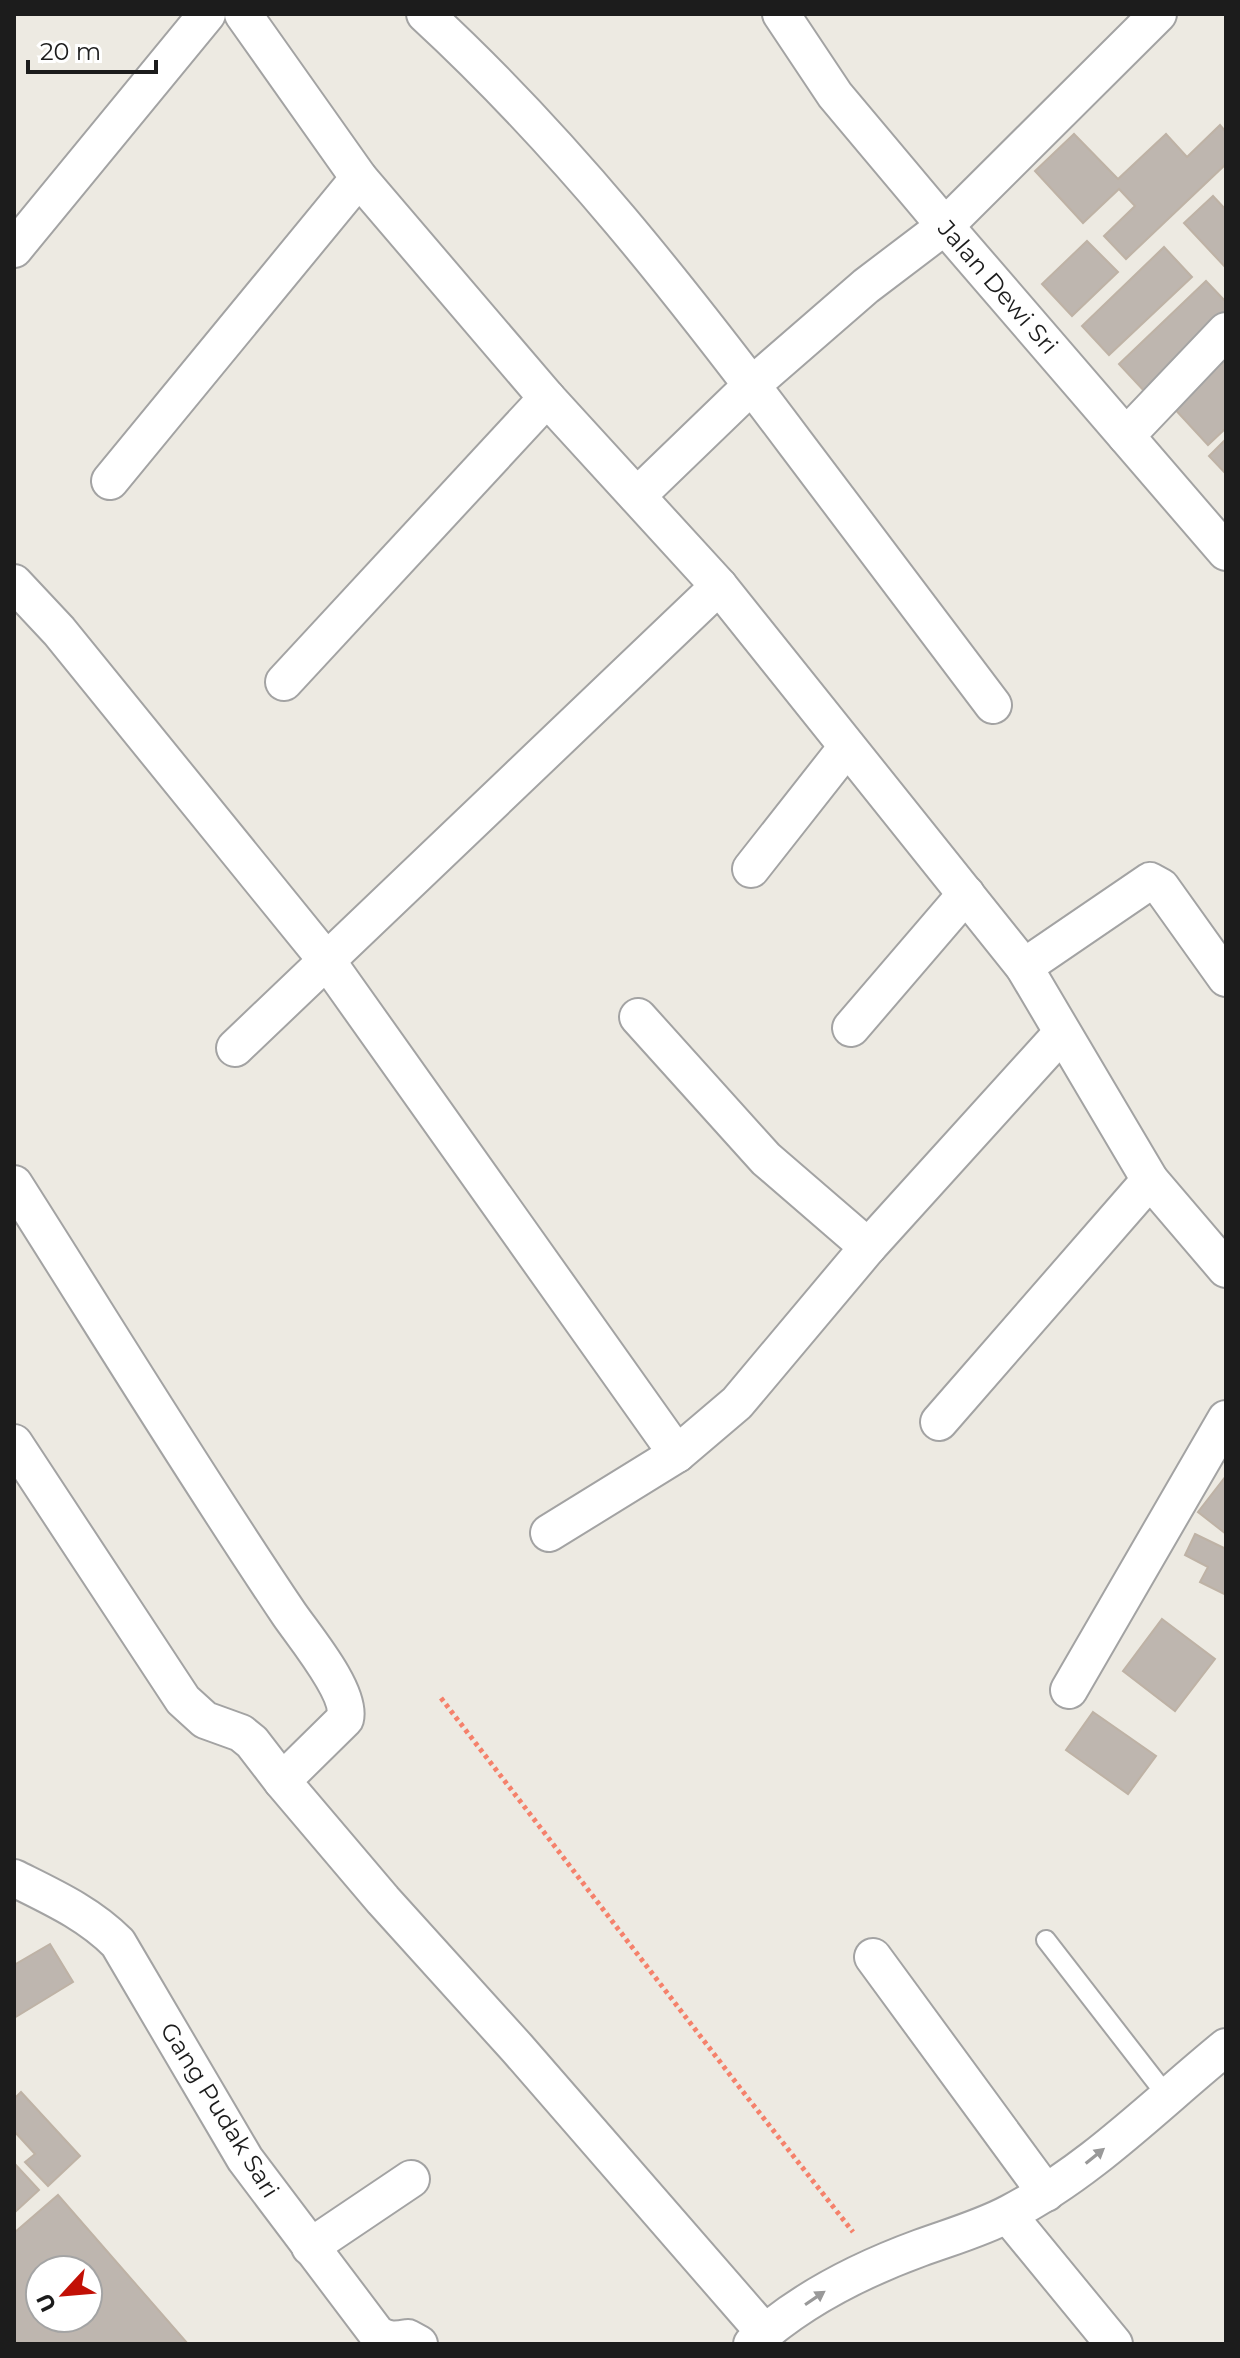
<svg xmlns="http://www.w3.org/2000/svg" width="1240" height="2358" font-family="Montserrat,sans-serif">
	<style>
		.building { fill: #beb6af; stroke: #beb2a5; stroke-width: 2; fill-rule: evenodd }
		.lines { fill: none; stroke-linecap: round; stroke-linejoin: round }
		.lane-casing { stroke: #a3a3a3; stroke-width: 22 }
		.street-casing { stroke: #a3a3a3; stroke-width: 40 }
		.path { stroke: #f5816b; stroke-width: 5; stroke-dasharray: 4 4; stroke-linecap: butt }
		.lane { stroke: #fff; stroke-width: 18 }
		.street { stroke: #fff; stroke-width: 36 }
		.oneway { fill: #999 }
		.labels { text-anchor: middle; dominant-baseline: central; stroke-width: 7; stroke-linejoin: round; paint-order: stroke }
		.street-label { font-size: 24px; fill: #1c1c1c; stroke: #fff }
	</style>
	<rect width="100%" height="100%" fill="#edeae2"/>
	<!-- building -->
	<g class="building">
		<polygon points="1220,125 1226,132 1226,164 1126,259 1104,236 1135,206 1119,189 1083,223 1035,171 1074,134 1118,179 1166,134 1187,157"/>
		<polygon points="1213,196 1226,210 1226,268 1184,223"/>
		<polygon points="1087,241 1118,272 1072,316 1042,284"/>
		<polygon points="1164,247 1192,277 1109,355 1082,326"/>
		<polygon points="1206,281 1226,302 1226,318 1147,394 1119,364"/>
		<polygon points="1226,353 1226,428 1208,445 1171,405"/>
		<polygon points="1226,439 1226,474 1209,456"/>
		<polygon points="1226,1476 1226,1534 1198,1512"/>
		<polygon points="1195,1534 1226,1549 1226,1595 1200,1582 1208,1567 1185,1555"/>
		<polygon points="1162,1619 1215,1659 1175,1711 1123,1671"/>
		<polygon points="1093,1712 1156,1756 1128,1794 1066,1750"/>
		<polygon points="50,1944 73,1982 14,2018 14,1965"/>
		<polygon points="21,2092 80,2156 48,2186 25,2162 35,2154 14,2131 14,2099"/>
		<polygon points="14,2163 39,2190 14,2213"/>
		<path d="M58,2195L188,2344H14V2233ZM40,2270H88V2318H40Z"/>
	</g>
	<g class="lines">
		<!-- lane casing -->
		<g class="lane-casing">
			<polyline id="lane" points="1046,1940 1167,2096"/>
		</g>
		<!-- street casing -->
		<g class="street-casing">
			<g id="street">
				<polyline points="243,14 359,178 547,398 719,586 1024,967 1150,1180 1226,1269"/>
				<path d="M425,14C565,143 682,292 796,444C862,531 927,618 993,705"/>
				<polyline points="781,14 835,95 945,226 1226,552"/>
				<polyline points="14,249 207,14"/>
				<polyline points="1126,436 1226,331"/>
				<polyline points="110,481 359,178"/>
				<polyline points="637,496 752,385 866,286 945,226 1158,14"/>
				<polyline points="14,583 59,631 327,961 677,1454"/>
				<polyline points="284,682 547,398"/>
				<polyline points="751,869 847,747"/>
				<polyline points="1024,967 1150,881 1161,887 1226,978"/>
				<polyline points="638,1017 766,1159 868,1247"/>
				<polyline points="851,1028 966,894"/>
				<polyline points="235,1048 719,586"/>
				<path d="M14,1184C105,1327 194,1473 289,1614C304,1636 352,1693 345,1719L282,1781L383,1900L517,2048L765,2333"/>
				<polyline points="939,1422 1150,1180"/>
				<polyline points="14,1443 183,1700 205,1720 241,1733 252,1742 282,1781"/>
				<polyline points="549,1533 677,1454 737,1403 868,1247 1062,1033"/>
				<polyline points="1069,1690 1226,1419"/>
				<path d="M14,1878C52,1897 88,1913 118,1943L245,2159L377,2334C389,2341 395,2340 408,2338L419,2344"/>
				<polyline points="873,1957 1046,2193"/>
				<polyline points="1008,2215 1114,2344"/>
				<polyline points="310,2247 411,2179"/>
				<path d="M752,2344C800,2300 860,2270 920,2248C950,2237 982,2228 1010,2213C1091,2171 1156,2104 1226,2047"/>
			</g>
		</g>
		<!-- path -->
		<polyline class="path" points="441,1698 747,2097 853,2232"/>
		<!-- lane -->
		<use href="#lane" class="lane"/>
		<!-- street -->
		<use href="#street" class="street"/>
	</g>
	<!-- one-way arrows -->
	<defs><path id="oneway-solid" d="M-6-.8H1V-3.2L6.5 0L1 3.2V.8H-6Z" transform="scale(2)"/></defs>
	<g class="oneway">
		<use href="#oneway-solid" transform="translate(1095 2156) rotate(-39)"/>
		<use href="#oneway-solid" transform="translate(815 2298) rotate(-34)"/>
	</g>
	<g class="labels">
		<!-- street labels -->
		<g class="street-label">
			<text transform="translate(998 287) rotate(49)">Jalan Dewi Sri</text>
			<text transform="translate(220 2110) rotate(58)">Gang Pudak Sari</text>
		</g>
	</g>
	<!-- border -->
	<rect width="1240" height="2358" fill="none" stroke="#1c1c1c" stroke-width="32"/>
	<!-- north arrow -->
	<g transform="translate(64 2294) rotate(244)"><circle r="38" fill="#ffffff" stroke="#a4a4a4" stroke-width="2"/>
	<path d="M0-6L14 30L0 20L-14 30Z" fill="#c21006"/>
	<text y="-12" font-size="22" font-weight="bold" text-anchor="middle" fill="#1c1c1c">U</text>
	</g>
	<!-- scale -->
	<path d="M28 60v12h128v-12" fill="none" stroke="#1c1c1c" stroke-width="4"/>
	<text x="40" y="60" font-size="24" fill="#1c1c1c" stroke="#ffffff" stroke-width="6" paint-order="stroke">20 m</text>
</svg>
